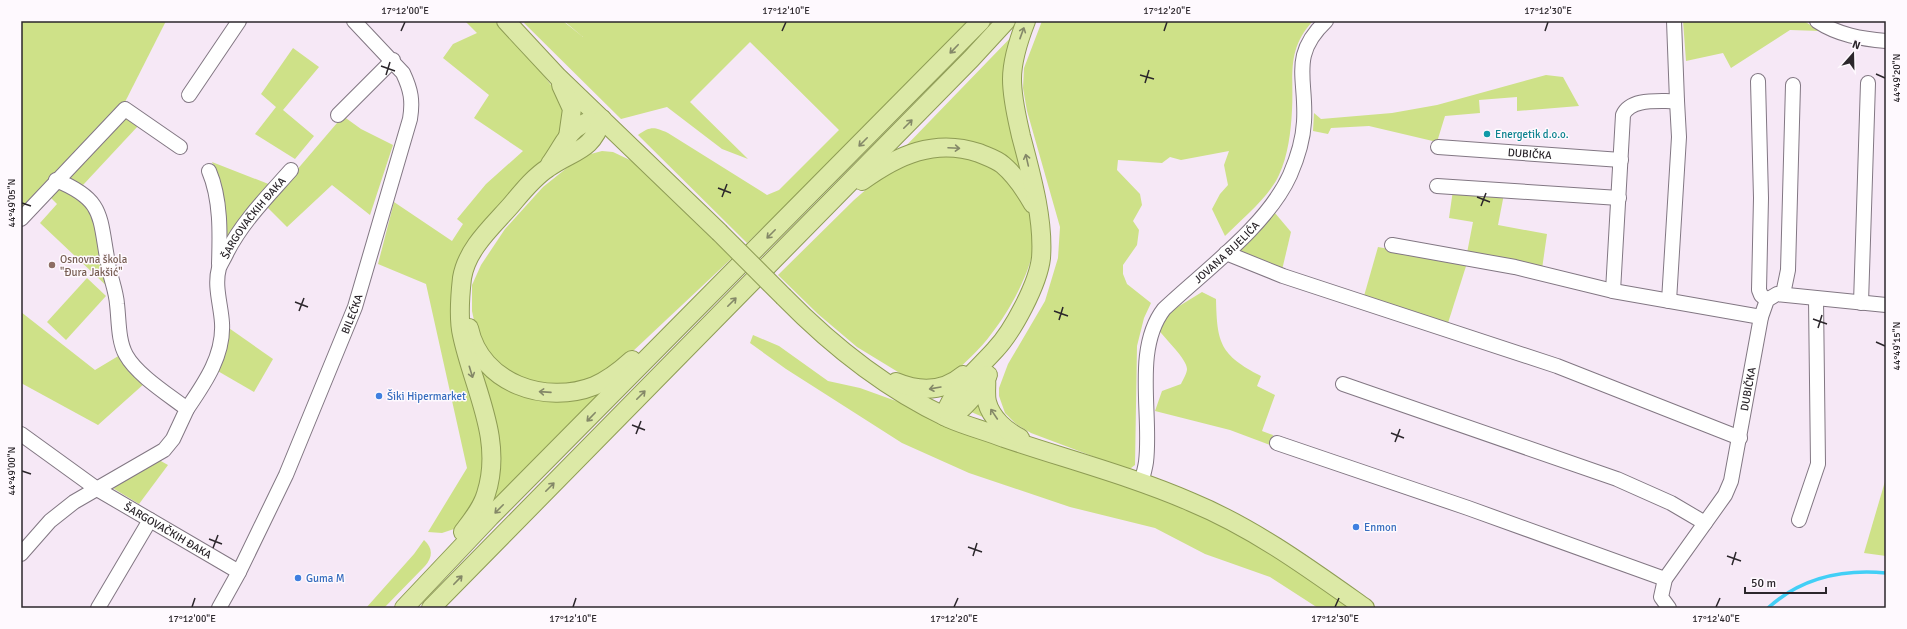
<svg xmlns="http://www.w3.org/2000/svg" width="1907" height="629" font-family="Signika,sans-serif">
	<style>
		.green { fill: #cee188 }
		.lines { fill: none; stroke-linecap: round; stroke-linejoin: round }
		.stream { stroke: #42cff6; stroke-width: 3.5 }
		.minor-casing { stroke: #827783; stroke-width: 16 }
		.major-casing { stroke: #8e9c54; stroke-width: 20 }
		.minor { stroke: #fff; stroke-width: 14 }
		.major { stroke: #dce9a6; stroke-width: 18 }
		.major-bridge-casing { stroke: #8e9c54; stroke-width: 20; stroke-linecap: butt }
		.major-bridge { stroke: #dce9a6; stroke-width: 18 }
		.oneway { stroke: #848868 }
		.ticks { fill: none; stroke: #2b262b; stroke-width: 1.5 }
		.culture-dot { fill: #0f9aa8; stroke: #fef9fe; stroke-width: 1.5 }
		.education-dot { fill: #8d6e63; stroke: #fef9fe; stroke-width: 1.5 }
		.shop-dot { fill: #3f7fe0; stroke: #fef9fe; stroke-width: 1.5 }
		.labels { text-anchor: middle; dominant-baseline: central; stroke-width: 3; stroke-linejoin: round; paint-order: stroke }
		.culture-label { font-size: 11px; fill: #0d838f; stroke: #fef9fe; text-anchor: start }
		.street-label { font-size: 11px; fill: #2b262b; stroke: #fef9fe }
		.education-label { font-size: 11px; fill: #785e54; stroke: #fef9fe; text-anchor: start }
		.shop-label { font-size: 11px; fill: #366cbe; stroke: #fef9fe; text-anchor: start }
		.neatline { fill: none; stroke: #2b262b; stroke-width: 1.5 }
		.ticks-label { font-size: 10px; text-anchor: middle; fill: #2b262b }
	</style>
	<rect width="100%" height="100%" fill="#f6e8f6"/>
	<!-- green -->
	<g class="green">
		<polygon points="21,21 166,21 125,102 21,211"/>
		<polygon points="465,21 495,21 528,55 561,98 565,106 560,141 538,164 461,265 480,408 486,482 460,527 442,533 428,532 467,468 426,284 378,264 394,202 452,241 463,224 457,219 486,184 523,151 474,118 489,95 443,58 453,44 477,33"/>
		<path d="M526,21H563L583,37L564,21H968L863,130L747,243L638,135C651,126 654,127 668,133L767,195L779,190L839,130L750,42L690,102L748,159L722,149L667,107L621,119L524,23Z"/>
		<path d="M1042,21H1313C1286,50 1294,75 1292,110C1291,131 1288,156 1279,175C1269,197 1242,219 1225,236L1212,209L1220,194L1228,185L1224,165L1229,151L1181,160L1170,157L1162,163L1118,160L1117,170L1140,194L1142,205L1133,221L1139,230L1137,245L1123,265V274L1127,284L1151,303L1144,318L1137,346L1135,465L1131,468H1124L1031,433L1016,424L1005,413L999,396V388L1008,364L1045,301L1058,258L1060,227L1027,111L1023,88L1024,68Z"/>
		<polygon points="1683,21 1804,21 1820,31 1790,30 1731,68 1723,53 1686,61"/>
		<polygon points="1019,29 1013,49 1030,183 994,154 901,151"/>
		<polygon points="293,48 319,67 283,110 314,136 295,159 255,134 276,107 261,94"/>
		<polygon points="1546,75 1563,77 1579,106 1517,111 1517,97 1479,100 1480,113 1445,116 1437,142 1369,126 1331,128 1328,134 1313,131 1314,113 1321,119 1392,113 1437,105"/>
		<polygon points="343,116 361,129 393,145 370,215 332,185 287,227 266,206"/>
		<polygon points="122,119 129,119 138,126 83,185 66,178"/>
		<polygon points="602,151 613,152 632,161 732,258 614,369 593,382 536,386 492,361 477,335 472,311 472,285 481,265 505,229 543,187 573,163 587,155"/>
		<path d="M951,153C983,159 992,163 1014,188C1022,198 1033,212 1035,225C1039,258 1012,308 992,333C980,350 963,364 948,379L913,381L898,372L857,347L818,314L778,275L854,200L892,167Z"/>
		<polygon points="212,162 271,185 224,249 216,171"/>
		<polygon points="58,186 87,203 98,226 100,257 112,291 40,223 57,204 49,196"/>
		<polygon points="1453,190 1504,194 1498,225 1547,234 1542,269 1467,253 1473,222 1449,218"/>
		<polygon points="1275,213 1291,232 1282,270 1239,251 1239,247"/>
		<polygon points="1378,247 1467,263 1448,323 1364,296"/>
		<polygon points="87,278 106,296 66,340 47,322"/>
		<path d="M1202,292L1216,299C1217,343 1220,355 1261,376L1257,386L1275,395L1262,431L1273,435L1270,445L1230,430L1155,411L1162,391L1181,384C1183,380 1187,373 1187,369C1187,359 1165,339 1158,329L1163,316Z"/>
		<polygon points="21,312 95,370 120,355 145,383 98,425 21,383"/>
		<polygon points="226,326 273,359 254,392 216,370"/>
		<polygon points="753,335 779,346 828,381 860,388 1201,511 1269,550 1350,608 1318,608 1270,577 1205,554 1155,528 1070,507 969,473 902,443 786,369 750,343"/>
		<polygon points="472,352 504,383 600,394 483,515 493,489"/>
		<polygon points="981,392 992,421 969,411"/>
		<polygon points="159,460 168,465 139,504 111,487"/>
		<polygon points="1886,478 1886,556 1864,553"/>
		<path d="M424,540C433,548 433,557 425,566L384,608H366L414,554Z"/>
	</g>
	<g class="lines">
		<!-- stream -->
		<path class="stream" d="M1768,608C1801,578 1843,569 1886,573"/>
		<!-- minor casing -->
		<g class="minor-casing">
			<g id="minor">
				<polyline points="1674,21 1677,101"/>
				<path d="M1817,21C1838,35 1862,39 1886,41"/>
				<polyline points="1758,81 1761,198 1759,290 1761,295 1767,300"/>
				<polyline points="189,95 239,21"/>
				<polyline points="338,115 393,60"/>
				<path id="s1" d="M1438,147L1621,160"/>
				<path d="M209,171C221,199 220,234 219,264"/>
				<polyline points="1437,186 1619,198"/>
				<polyline points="21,219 125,109 180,147"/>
				<polyline points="1392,245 1515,267 1613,291 1761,317"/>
				<polyline points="1226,253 1283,276 1557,366 1740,438"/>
				<path d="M1613,291L1623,115C1631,97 1661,102 1677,101L1679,137L1669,301"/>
				<polyline points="1783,294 1788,270 1793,85"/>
				<polyline points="1861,303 1868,83"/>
				<polyline points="1343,384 1617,479 1671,503 1705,523"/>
				<path id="s2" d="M187,409C204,384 224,356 222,323C221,305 214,286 219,268C221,263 225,257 227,252C243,221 268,196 291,170"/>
				<path id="s3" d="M21,434L97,489L239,572"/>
				<polyline points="1277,443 1468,508 1665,579"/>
				<path id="s4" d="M1141,483C1143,476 1145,469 1146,462C1152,415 1133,349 1164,309C1204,271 1267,226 1290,175C1297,159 1303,140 1304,122C1307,79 1289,56 1326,21"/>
				<polyline points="1799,520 1818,464 1816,299"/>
				<path d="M21,554L50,521L74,502L164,450L173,439L187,409C169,395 137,375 126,355C118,341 119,320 117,304C116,290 110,277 108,263C99,216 105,200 56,180"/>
				<polyline points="98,608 150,520"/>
				<path id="s5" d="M219,608L239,572L286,475L355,307L410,119C413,101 411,90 403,73L354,21"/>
				<path id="s6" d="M1669,608L1661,597L1665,579L1725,495L1731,481L1761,317L1767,300L1777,294L1886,305"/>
			</g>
		</g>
		<!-- major casing -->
		<g class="major-casing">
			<g id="major">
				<polyline points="506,21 558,77 719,232"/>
				<polyline points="561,85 572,109 568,137"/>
				<path d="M550,164C567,140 570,122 602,119"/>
				<path d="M862,181C898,155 935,138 979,153C988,157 996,159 1003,165C1016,176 1025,190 1033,204"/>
				<path d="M784,297C832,346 886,389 948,418C966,426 986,431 1004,438C1066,459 1131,476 1191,502C1254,528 1310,569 1365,608"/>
				<path d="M469,328C481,384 546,405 594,386C609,380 621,370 632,360"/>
				<path d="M986,377C987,385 985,394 987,402C991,418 1006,431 1020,438"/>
				<path d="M896,382C920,392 943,392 963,375"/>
				<path d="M944,416C954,388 976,371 995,350C1013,331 1038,284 1041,258C1044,219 1031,174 1021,136C1017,118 1012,99 1012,79C1012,59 1019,39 1026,21"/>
				<path d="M949,418C966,408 978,392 988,375"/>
				<path d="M463,532C472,520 482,508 486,494C504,439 473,388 462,335C458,318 460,296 462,278C467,248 493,226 512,204C523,191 534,177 548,168C573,150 592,152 602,119"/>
				<polyline points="404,608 490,517 981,21"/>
				<polyline points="431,608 971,59 1006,21"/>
			</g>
		</g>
		<!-- minor -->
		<use href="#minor" class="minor"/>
		<!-- major -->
		<use href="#major" class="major"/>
		<!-- major-bridge casing -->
		<g class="major-bridge-casing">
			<polyline id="major-bridge" points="719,232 784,297"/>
		</g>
		<!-- major-bridge -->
		<use href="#major-bridge" class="major-bridge"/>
	</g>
	<!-- one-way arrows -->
	<defs><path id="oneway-shaft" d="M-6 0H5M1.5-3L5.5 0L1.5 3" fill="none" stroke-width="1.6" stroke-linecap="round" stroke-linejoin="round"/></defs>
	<g class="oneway">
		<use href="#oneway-shaft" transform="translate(1022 33) rotate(-70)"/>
		<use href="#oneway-shaft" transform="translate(954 49) rotate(134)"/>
		<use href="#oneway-shaft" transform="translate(908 124) rotate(-45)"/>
		<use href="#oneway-shaft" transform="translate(863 142) rotate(135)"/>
		<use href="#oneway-shaft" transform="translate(954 148) rotate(3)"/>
		<use href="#oneway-shaft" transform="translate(1027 160) rotate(-103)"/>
		<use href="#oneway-shaft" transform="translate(771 234) rotate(135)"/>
		<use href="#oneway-shaft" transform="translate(732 302) rotate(-45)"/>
		<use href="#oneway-shaft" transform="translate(471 372) rotate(73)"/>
		<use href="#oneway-shaft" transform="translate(935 388) rotate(170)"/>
		<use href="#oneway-shaft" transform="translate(545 392) rotate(-176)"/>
		<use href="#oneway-shaft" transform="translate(641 395) rotate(-45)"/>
		<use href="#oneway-shaft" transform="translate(994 414) rotate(-124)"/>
		<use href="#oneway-shaft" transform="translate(591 417) rotate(134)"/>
		<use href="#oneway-shaft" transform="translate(550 487) rotate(-45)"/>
		<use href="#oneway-shaft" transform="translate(499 509) rotate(135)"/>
		<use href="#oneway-shaft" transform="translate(458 580) rotate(-46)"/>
	</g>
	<!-- ticks -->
	<path class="ticks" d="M401,31L405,22M782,31L786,22M1164,31L1167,22M1545,31L1548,22M381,66L395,71M1876,74L1885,78M386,75L390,62M1140,75L1154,79M1145,83L1149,70M718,188L731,193M722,197L727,184M1477,197L1490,202M22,203L31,206M1481,206L1486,193M295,302L308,307M299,311L304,298M1054,311L1068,316M1813,319L1827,324M1059,320L1063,307M1818,328L1822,315M1876,342L1885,346M632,425L645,430M1391,433L1404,438M636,434L641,421M1395,442L1400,429M22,471L31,474M209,539L222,544M968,547L982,552M213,548L218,535M973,556L977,543M1727,556L1741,561M1732,565L1736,552M192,607L195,598M573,607L576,598M954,607L958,598M1335,607L1339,598M1716,607L1720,598"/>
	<!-- markers -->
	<circle class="culture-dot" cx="1487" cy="134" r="4"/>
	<circle class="education-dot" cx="52" cy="265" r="4"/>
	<g class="shop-dot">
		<circle cx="379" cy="396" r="4"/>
		<circle cx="1356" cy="527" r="4"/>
		<circle cx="298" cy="578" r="4"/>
	</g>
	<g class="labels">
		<!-- culture labels -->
		<g class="culture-label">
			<text x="1495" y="134">Energetik d.o.o.</text>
		</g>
		<!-- street labels -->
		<g class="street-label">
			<text stroke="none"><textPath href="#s1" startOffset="92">DUBIČKA</textPath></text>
			<text stroke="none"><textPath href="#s2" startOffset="211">ŠARGOVAČKIH ĐAKA</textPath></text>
			<text stroke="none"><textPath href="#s4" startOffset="263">JOVANA BIJELIĆA</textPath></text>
			<text stroke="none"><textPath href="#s5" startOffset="323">BILEĆKA</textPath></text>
			<text stroke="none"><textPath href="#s6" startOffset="244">DUBIČKA</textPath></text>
			<text stroke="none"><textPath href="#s3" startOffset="176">ŠARGOVAČKIH ĐAKA</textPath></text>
		</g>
		<!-- education labels -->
		<g class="education-label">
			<text x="60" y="259">Osnovna škola<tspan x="60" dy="13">"Đura Jakšić"</tspan></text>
		</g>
		<!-- shop labels -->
		<g class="shop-label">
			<text x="387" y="396">Šiki Hipermarket</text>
			<text x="1364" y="527">Enmon</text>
			<text x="306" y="578">Guma M</text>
		</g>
	</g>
	<!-- border -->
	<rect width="1907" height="629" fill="none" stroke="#fef9fe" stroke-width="44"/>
	<!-- north arrow -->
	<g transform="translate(1853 54) rotate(20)" stroke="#fef9fe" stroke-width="3" paint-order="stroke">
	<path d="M0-3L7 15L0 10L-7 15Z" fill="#2b262b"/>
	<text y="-6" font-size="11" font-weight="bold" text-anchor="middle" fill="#2b262b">N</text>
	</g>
	<!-- scale -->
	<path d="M1745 587v6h81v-6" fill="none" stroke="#2b262b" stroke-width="2"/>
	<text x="1751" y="587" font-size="12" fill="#2b262b" stroke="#fef9fe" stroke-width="3" paint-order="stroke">50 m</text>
	<rect x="22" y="22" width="1863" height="585" class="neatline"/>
	<g class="ticks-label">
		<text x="405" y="14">17°12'00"E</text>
		<text x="786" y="14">17°12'10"E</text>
		<text x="1167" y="14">17°12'20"E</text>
		<text x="1548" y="14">17°12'30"E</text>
		<text transform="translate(1896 78) rotate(-90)" y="4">44°49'20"N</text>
		<text transform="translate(11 203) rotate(-90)" y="4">44°49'05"N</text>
		<text transform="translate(1896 346) rotate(-90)" y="4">44°49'15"N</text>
		<text transform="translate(11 471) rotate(-90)" y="4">44°49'00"N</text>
		<text x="192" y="622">17°12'00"E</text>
		<text x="573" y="622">17°12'10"E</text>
		<text x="954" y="622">17°12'20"E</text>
		<text x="1335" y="622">17°12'30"E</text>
		<text x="1716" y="622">17°12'40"E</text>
	</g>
</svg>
